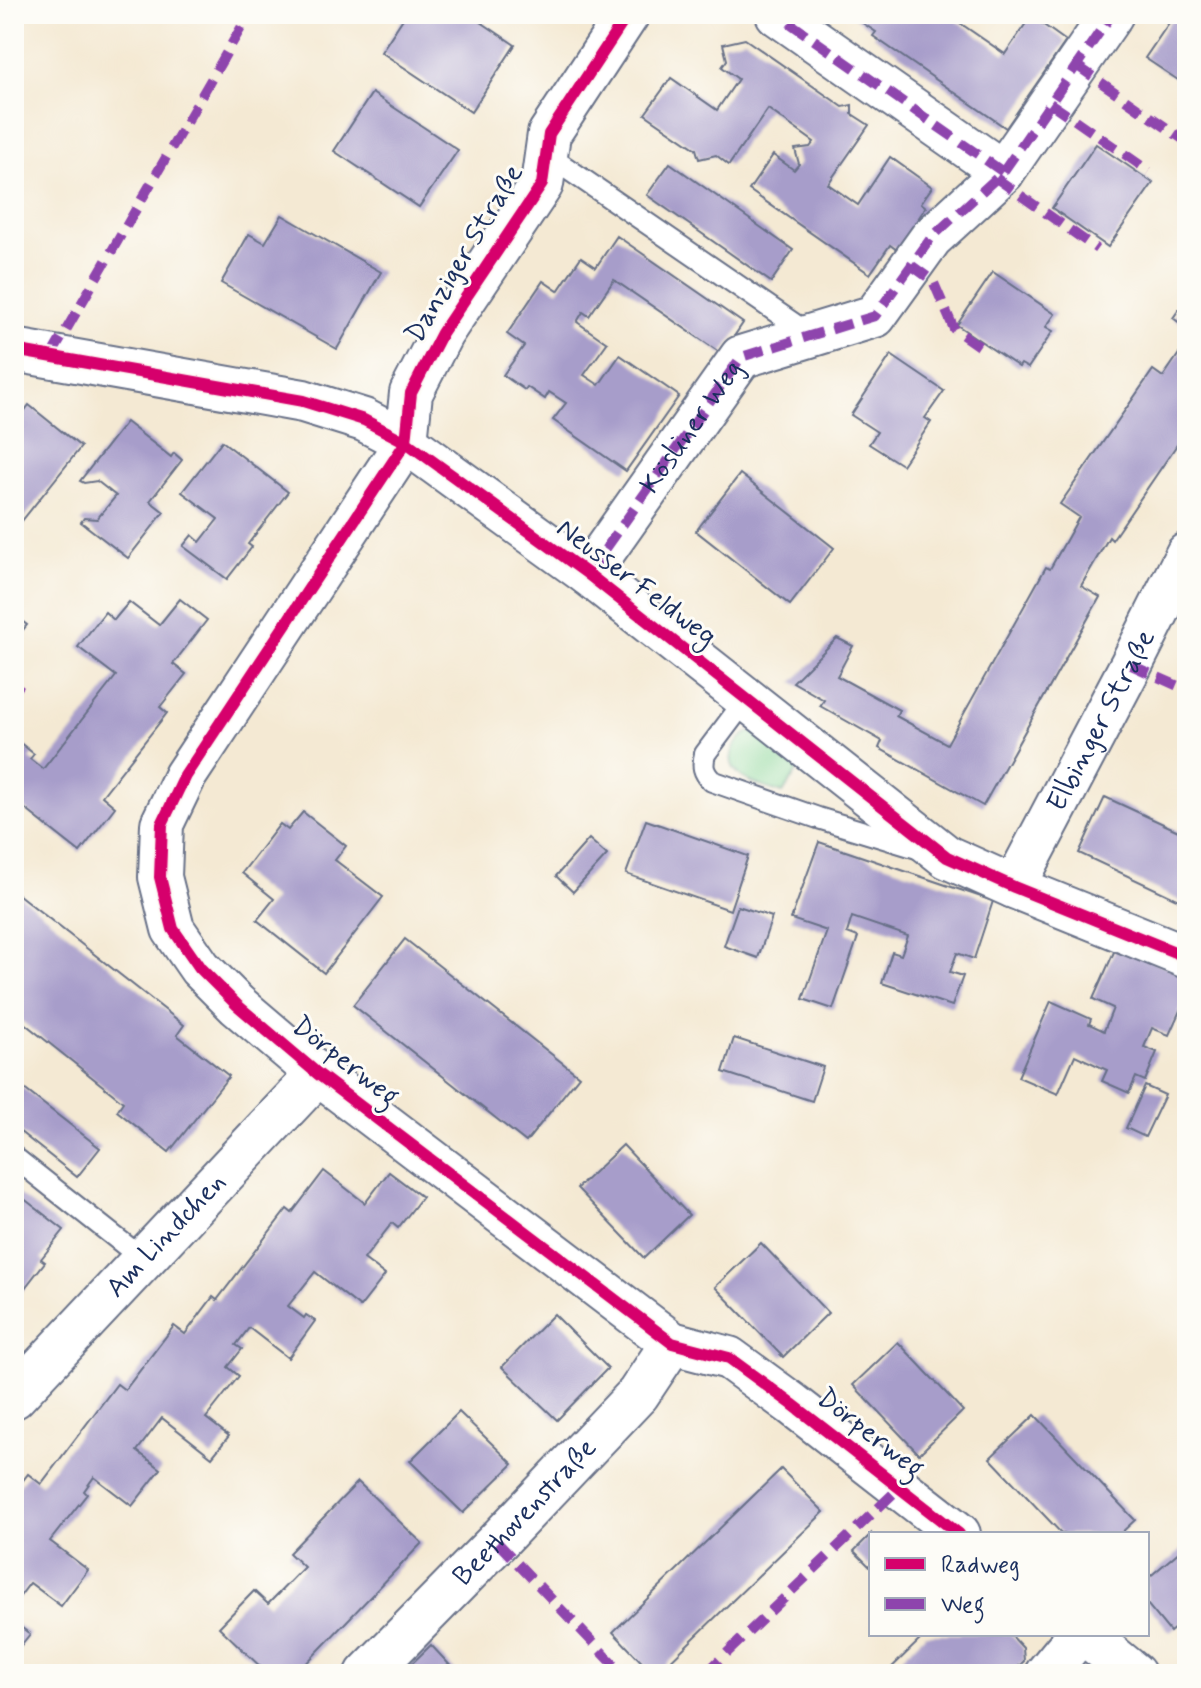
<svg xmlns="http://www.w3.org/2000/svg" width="1201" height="1688" font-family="Mynerve,sans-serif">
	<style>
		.green { fill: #82d494; stroke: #4e8279; stroke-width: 2 }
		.building { fill: #a79dca }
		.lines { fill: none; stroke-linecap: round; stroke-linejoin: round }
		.service-casing { stroke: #677087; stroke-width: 24 }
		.minor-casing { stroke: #677087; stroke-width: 46 }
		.service { stroke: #fff; stroke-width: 20 }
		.minor { stroke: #fff; stroke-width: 42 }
		.quiet { stroke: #8e44ad; stroke-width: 10; stroke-dasharray: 20 10; stroke-linecap: butt }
		.cycleway-casing { stroke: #fdfcf7; stroke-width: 17 }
		.cycleway { stroke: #d6006c; stroke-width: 12 }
		.labels { text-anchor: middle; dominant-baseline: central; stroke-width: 6; stroke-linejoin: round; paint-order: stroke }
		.street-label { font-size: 28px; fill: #1b2f5e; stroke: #fdfcf7 }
	</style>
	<rect width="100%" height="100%" fill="#fdfcf7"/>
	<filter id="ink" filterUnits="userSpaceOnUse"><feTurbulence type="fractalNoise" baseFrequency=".0125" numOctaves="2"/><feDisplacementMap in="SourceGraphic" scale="16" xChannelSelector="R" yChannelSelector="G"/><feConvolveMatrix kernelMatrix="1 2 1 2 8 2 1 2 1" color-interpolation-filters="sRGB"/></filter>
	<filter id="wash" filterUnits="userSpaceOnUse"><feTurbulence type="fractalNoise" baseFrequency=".006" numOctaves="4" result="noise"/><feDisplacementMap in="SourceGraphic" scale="32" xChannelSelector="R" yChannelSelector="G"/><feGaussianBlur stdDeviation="1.8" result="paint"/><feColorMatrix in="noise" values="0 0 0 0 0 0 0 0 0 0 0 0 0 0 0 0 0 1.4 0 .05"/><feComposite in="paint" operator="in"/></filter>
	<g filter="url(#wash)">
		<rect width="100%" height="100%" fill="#f4e9d3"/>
		<!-- green -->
		<path class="green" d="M751,732L758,734L800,766L783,793C764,787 720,778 734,748C738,740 742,735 751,732Z"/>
		<g id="blocks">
			<!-- building -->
			<g class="building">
				<polygon points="406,14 469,14 515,45 471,112 381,52"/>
				<polygon points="849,14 962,14 957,21 1005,54 1031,16 1066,41 1006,128 873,36 876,32"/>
				<polygon points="1175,14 1187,14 1187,86 1145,58"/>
				<polygon points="745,39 843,107 852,105 852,114 869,125 828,184 858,205 890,157 932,187 921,203 926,207 897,250 890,245 870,274 749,190 773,155 794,170 799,164 795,149 810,147 814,142 768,109 729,165 716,155 699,159 696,149 645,114 671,78 717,110 738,79 722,67 727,60 723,44"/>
				<polygon points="372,93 458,150 419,207 334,151"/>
				<polygon points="1096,144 1153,183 1108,247 1052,208"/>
				<polygon points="670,163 793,250 771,282 647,195"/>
				<polygon points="282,215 381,272 337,349 221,283 249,234 265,243"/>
				<polygon points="617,236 743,323 722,354 614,280 589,316 583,312 577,322 607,343 584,375 599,385 620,355 679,396 626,471 553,420 566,403 549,392 545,399 527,387 525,390 503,375 524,346 507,334 543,281 558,291 581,257 596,267"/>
				<polygon points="993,272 1055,314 1046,327 1053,331 1028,368 1021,364 1019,367 957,325"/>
				<polygon points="1187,298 1187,328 1173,318"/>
				<polygon points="1187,342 1187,430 1112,540 1109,537 1081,586 1100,597 983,806 879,748 882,741 820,706 824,700 793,682 837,638 853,646 837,676 899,710 896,716 947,744 1046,567 1050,569 1079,517 1060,504 1153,370 1163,377"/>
				<polygon points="891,355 944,391 925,418 931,422 902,465 869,444 877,432 851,415"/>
				<polygon points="29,405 81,447 21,522 14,516 14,425"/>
				<polygon points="126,422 171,457 174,453 182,460 150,501 164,512 128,558 81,522 84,518 97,519 116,496 97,481 84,483 80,481"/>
				<polygon points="222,441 288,492 248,544 252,547 227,579 183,546 192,535 200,542 218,519 182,492"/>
				<polygon points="740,474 834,548 790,605 696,531"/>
				<polygon points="180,599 207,620 173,664 186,674 160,707 167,713 102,796 115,807 80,852 14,800 14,738 34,754 30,759 43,769 116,676 78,647 105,612 114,620 129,602 159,625"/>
				<polygon points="14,615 27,625 14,641"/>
				<polygon points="1105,797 1187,835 1187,904 1079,853"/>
				<polygon points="303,812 346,846 335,860 383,897 324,973 257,920 274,899 242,873 280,824 288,830"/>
				<polygon points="646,820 748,856 730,910 626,874"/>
				<polygon points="589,839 607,855 573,892 556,876"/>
				<polygon points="819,842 993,901 974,959 957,953 950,972 963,976 952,1006 882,983 892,952 901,955 908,936 852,917 847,933 858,937 833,1009 803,999 827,931 791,919"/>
				<polygon points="14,891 184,1025 177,1035 229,1076 169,1152 117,1111 123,1102 14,1015"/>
				<polygon points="738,906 772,917 758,958 724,946"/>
				<polygon points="405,939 579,1076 526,1142 353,1005"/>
				<polygon points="1117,945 1187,976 1187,995 1169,1035 1152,1028 1144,1047 1157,1052 1145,1081 1136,1077 1129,1093 1102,1081 1107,1070 1075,1055 1058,1094 1018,1077 1051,1001 1091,1019 1089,1024 1104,1031 1113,1008 1093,999"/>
				<polygon points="734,1038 823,1067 812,1101 723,1072"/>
				<polygon points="14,1081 100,1148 77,1177 14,1127"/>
				<polygon points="1145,1086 1165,1095 1145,1137 1126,1128"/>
				<polygon points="623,1145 689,1215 644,1258 577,1188"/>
				<polygon points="324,1171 365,1203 389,1172 422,1197 398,1228 392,1223 364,1259 385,1275 360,1307 315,1272 288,1306 304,1318 306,1315 315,1321 288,1358 249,1328 236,1345 242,1349 228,1367 239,1376 206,1418 229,1436 212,1457 162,1418 137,1451 161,1469 132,1506 94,1477 84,1491 87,1494 50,1541 88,1570 61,1606 30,1583 14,1604 14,1492 28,1474 41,1484 117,1384 125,1390 174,1326 185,1334 213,1297 217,1300 287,1209 292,1213"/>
				<polygon points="14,1191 64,1230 41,1259 45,1262 14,1302"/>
				<polygon points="761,1243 828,1313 783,1357 715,1287"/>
				<polygon points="554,1314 608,1368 557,1420 502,1367"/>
				<polygon points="898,1342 963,1411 919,1454 853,1385"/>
				<polygon points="459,1412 513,1464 463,1513 410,1461"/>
				<polygon points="1035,1415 1135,1520 1120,1534 1062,1534 990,1458"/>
				<polygon points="781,1469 824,1512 657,1674 653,1674 613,1632"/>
				<polygon points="358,1482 422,1543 296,1674 268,1674 219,1627 254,1591 268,1604 304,1567 289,1553"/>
				<polygon points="871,1534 871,1568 854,1551"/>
				<polygon points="1187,1545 1187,1618 1170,1632 1147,1604 1147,1579"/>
				<polygon points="14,1622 30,1634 14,1654"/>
				<polygon points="926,1634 1010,1634 1023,1648 1024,1661 1011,1674 885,1674"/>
				<polygon points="431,1645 458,1674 401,1674"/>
			</g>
		</g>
	</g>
	<g filter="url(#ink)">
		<use href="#blocks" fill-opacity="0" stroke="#677087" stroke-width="2"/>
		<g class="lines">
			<!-- service casing -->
			<g class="service-casing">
				<g id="service">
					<polyline points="546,154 810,335"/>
					<path d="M747,698L705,754C702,766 703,772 712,781L818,818L917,848"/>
					<polyline points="14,1157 144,1260"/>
				</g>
			</g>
			<!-- minor casing -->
			<g class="minor-casing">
				<g id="minor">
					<polyline points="628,14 549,134 542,184 442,333 411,393 406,442 185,776 162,824 160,877 173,929 200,968 237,1005 318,1074 672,1343 729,1358 792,1404 959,1534"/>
					<polyline points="1003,172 1112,14"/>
					<polyline points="14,350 303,401 364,420 406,442 588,574 947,857 1014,887 1187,957"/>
					<path id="s1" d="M588,574L741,357L875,316L931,238L1003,172L777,14"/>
					<path id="s2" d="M1014,887L1131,665L1187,554"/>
					<path id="s3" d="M14,1397L318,1074"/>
					<polyline points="1085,1634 1134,1674"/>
					<path id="s4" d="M367,1674L497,1542L638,1394L672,1343"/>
					<polyline points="1046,1674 1079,1634"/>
				</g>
			</g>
			<!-- service -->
			<use href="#service" class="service"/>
			<!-- minor -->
			<use href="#minor" class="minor"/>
			<!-- quiet -->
			<g class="quiet">
				<polyline points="1076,65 1187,142"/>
				<polyline points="1050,103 1149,171"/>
				<polyline points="1003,172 1112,14"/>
				<polyline points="996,178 1097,249"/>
				<polyline points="911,265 933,281 954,329 983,349"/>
				<polyline points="51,356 249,14"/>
				<polyline points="588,574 741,357 875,316 931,238 1003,172 777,14"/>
				<polyline points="1131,665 1187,690"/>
				<polyline points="14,692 20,684"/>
				<polyline points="497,1542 623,1674"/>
				<polyline points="705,1674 900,1487"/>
			</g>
			<!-- cycleway casing -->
			<g class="cycleway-casing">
				<g id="cycleway">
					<polyline points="628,14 549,134 542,184 442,333 411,393 406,442 185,776 162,824 160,877 173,929 200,968 237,1005 318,1074 672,1343 729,1358 792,1404 959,1534"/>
					<polyline points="14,350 303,401 364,420 406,442 588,574 947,857 1014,887 1187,957"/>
				</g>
			</g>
			<!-- cycleway -->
			<use href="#cycleway" class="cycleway"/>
		</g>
	</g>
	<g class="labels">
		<!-- street labels -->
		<g class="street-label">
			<text transform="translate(465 254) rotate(-59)">Danziger Straße</text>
			<text stroke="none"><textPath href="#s1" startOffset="180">Kösliner Weg</textPath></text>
			<text transform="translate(636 583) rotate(37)">Neusser Feldweg</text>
			<text stroke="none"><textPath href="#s2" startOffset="188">Elbinger Straße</textPath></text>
			<text transform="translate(345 1062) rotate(38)">Dörperweg</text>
			<text stroke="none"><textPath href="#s3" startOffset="222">Am Lindchen</textPath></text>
			<text transform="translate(870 1434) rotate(38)">Dörperweg</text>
			<text stroke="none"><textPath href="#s4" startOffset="226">Beethovenstraße</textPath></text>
		</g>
	</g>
	<!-- margin -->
	<rect width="1201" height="1688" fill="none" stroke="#fdfcf7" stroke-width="48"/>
	<!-- legend -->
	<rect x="869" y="1532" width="280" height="104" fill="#fdfcf7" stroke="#a3aaba" stroke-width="2"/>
	<rect x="885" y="1558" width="40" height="12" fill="#d6006c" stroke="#a3aaba" stroke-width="2"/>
	<text x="941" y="1572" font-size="24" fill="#1b2f5e">Radweg</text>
	<rect x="885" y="1598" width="40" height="12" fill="#8e44ad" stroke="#a3aaba" stroke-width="2"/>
	<text x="941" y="1612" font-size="24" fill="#1b2f5e">Weg</text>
</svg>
